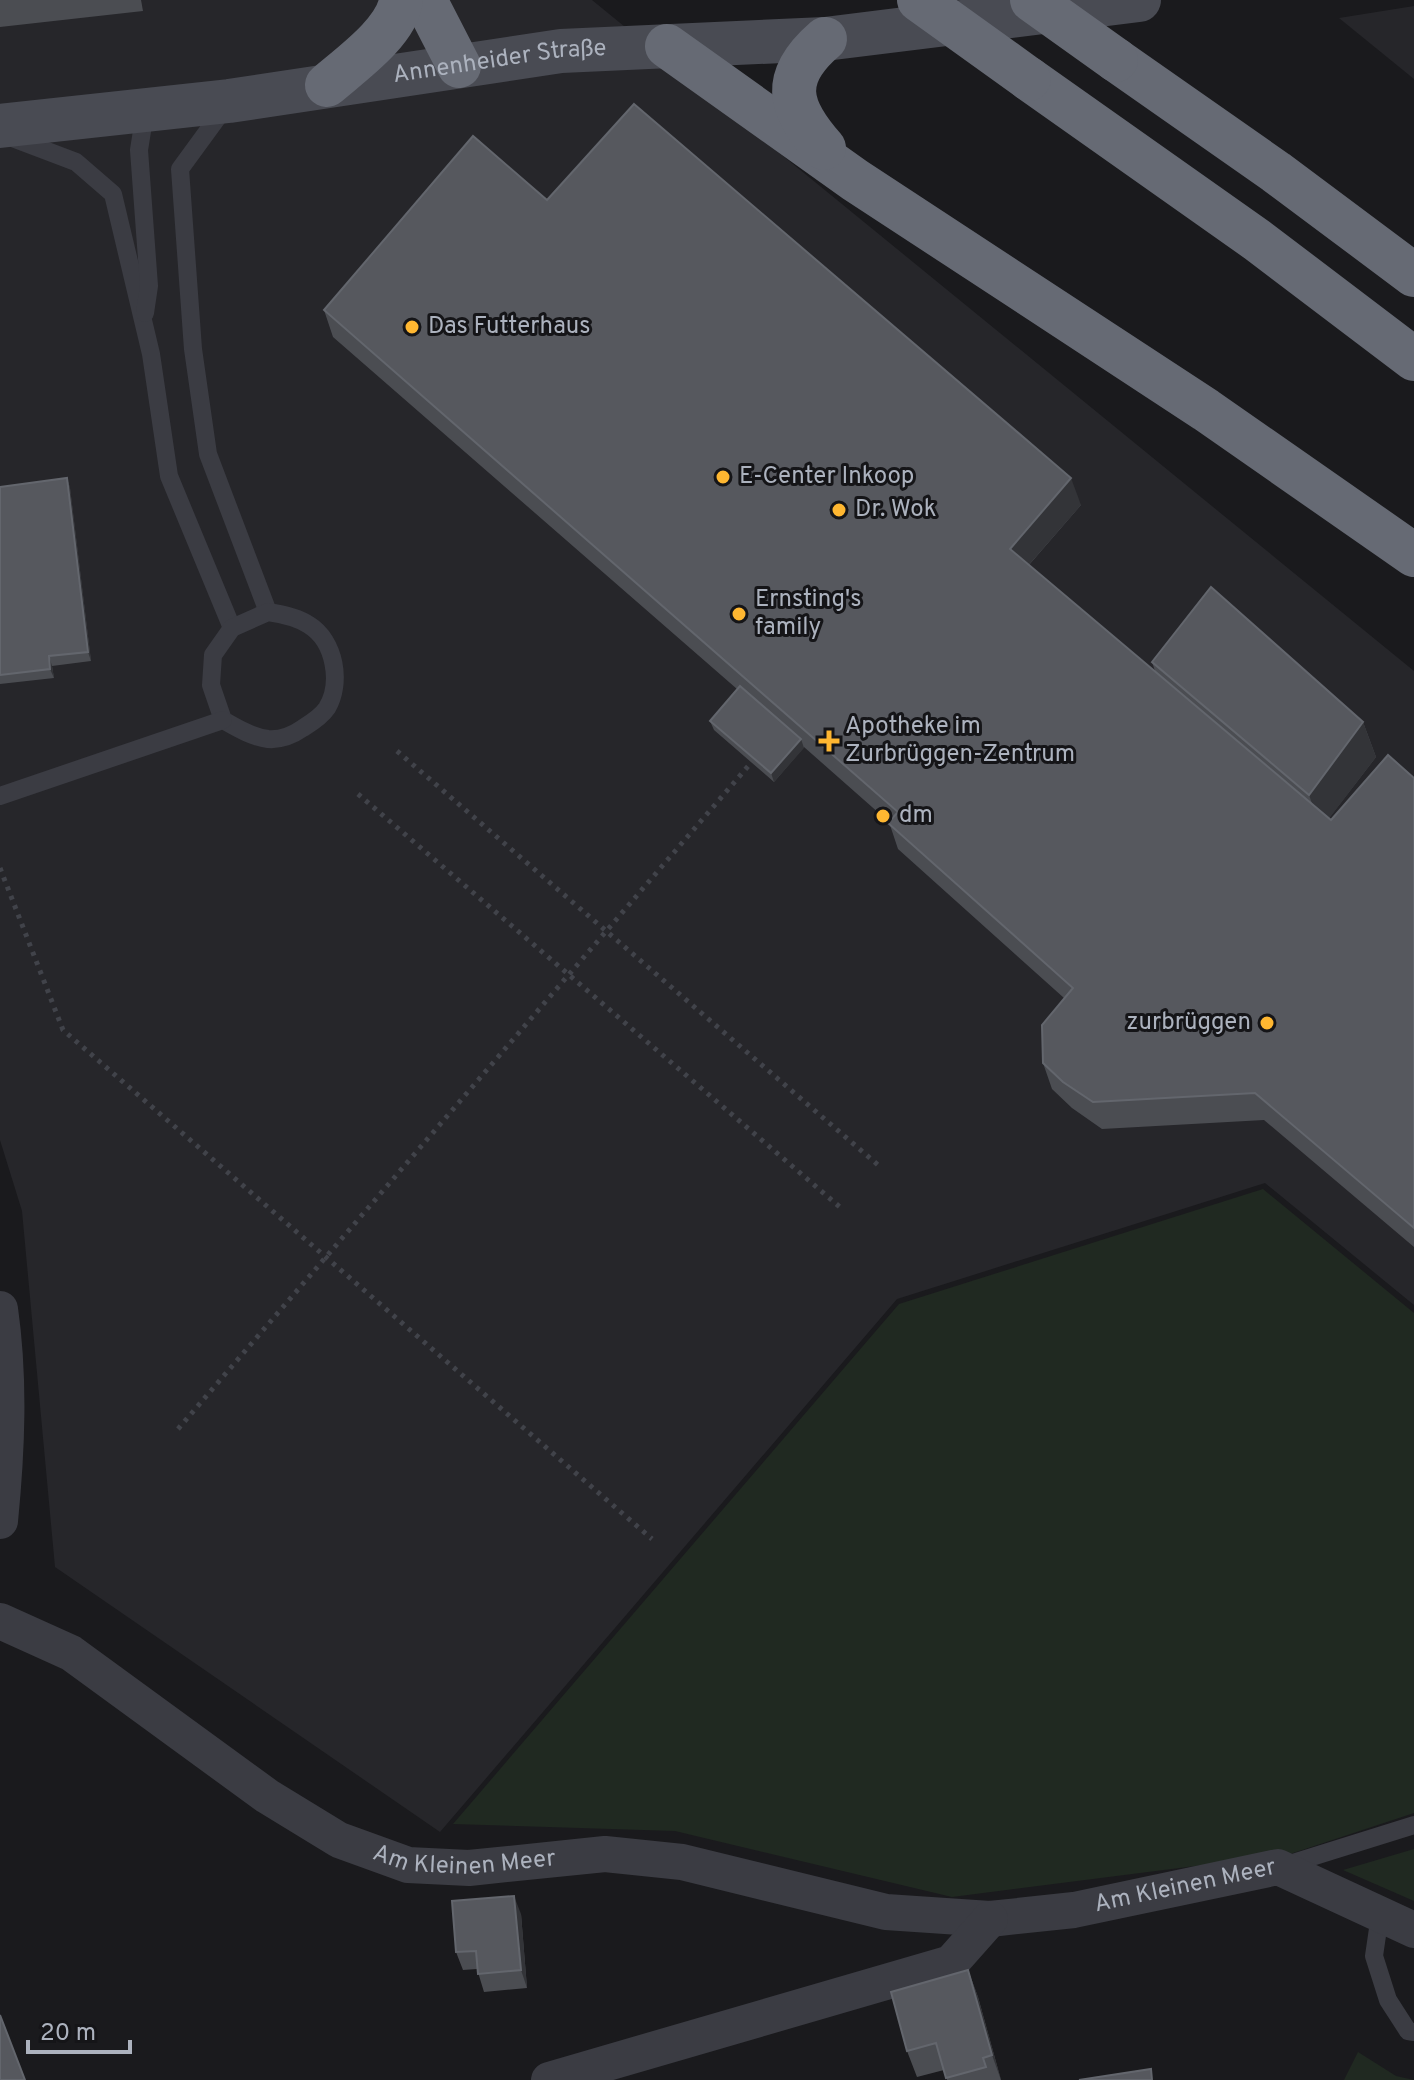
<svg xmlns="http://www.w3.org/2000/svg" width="1414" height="2080" font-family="Overpass,sans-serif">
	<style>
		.built { fill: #26262a }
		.green { fill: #202921 }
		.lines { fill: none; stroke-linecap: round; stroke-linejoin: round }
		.path { stroke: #41434a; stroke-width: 5; stroke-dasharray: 4 6; stroke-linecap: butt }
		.lane { stroke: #3b3c43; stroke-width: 18 }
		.street { stroke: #3b3c43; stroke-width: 36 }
		.secondary { stroke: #494b53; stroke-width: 44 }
		.highway { stroke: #666a74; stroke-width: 44 }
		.highway-bridge { stroke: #666a74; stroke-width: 44 }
		.wall { fill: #4b4d52 }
		.shaded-wall { fill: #333438 }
		.building { fill: #56585e; stroke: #63666d; stroke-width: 2 }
		.poi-dot { fill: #ffb731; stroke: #151518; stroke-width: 3 }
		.labels { text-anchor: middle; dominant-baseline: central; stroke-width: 6; stroke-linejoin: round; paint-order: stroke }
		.street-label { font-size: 24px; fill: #acb2be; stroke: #151518 }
		.poi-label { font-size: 24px; fill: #acb2be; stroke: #151518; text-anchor: start }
	</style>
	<rect width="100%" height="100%" fill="#1a1a1d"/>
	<!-- built -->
	<g class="built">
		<polygon points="0,0 592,0 1414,671 1414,1305 1265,1183 897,1299 440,1832 55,1567 22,1211 0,1140"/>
		<polygon points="1414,6 1414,79 1339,18"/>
	</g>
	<!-- green -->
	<g class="green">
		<polygon points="1263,1189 1414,1313 1414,1813 1290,1854 952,1897 675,1831 453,1824 899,1304"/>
		<polygon points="1414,1849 1414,1901 1343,1870"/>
		<polygon points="1358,2052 1396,2076 1414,2080 1344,2080"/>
	</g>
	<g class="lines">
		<!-- path -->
		<g class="path">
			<polyline points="397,751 878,1165"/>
			<polyline points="358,794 841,1208"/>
			<polyline points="0,868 63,1030 652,1539"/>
			<polyline points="178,1429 750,764"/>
		</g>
		<!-- lane -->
		<g class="lane">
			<polyline points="226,106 180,169 193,349 208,454 268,612"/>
			<polyline points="10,137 76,162 113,194 151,354 169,476 232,628"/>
			<polyline points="145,313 149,286 139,150 145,112"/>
			<path d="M268,612C282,614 297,617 309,625C335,641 342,683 327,708C321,717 311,723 303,728C293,735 281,740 268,739C252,737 237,728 223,720L211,685L213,655L232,628Z"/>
			<polyline points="0,796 223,720"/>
			<polyline points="1283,1866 1414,1825"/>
			<polyline points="1380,1915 1374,1956 1388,2000 1408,2031 1414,2032"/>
		</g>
		<!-- street -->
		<g class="street">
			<path d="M0,1309C10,1379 7,1450 0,1521"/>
			<path id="s1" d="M0,1621L71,1653L267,1796L339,1840L408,1865L469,1868L605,1854L682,1862L886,1912L990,1919L1074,1910L1278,1867L1414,1930"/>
			<polyline points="549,2080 951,1963 990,1919"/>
		</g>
		<!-- secondary -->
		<path class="secondary" id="s2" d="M0,126L229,101L561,51L825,39L1139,0"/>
		<!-- highway -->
		<g class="highway">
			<polyline points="425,0 459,66"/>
			<polyline points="667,46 855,180 1206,410 1414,555"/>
			<polyline points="1116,60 1276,172 1414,275"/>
			<polyline points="1029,79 1257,240 1414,359"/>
			<path d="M327,85C350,65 397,32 401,0"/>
			<path d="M824,148C787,106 781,77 825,39"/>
		</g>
		<!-- highway-bridge -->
		<g class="highway-bridge">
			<polyline points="919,0 1029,79"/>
			<polyline points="1032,0 1116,60"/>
		</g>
	</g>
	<!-- wall -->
	<g class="wall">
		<polygon points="0,0 141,0 143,11 0,27"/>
		<polygon points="547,200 1081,505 1029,565 1155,671 1152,662 1363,722 1376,757 1329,818 1331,820 1414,778 1414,1247 1264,1120 1102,1129 1072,1108 1052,1089 1043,1063 1064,998 898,849 889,822 804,747 774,782 714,730 710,721 737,689 333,337 324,310"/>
		<polygon points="67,478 70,488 91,661 52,666 54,678 0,684 0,487"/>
		<polygon points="521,1914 527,1988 484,1992 477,1969 463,1970 456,1952"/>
		<polygon points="968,1970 978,1997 1001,2080 947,2080 944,2070 917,2077 907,2051"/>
	</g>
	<!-- shaded-wall -->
	<g class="shaded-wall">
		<polygon points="67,478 70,488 91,661 88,652"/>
		<polygon points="1071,478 1081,505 1020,575 1010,549"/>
		<polygon points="49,656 52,666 54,678 50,669"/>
		<polygon points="1363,722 1376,757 1321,829 1309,795"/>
		<polygon points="801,739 804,748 774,782 771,773"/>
		<polygon points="514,1896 521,1914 527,1988 521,1970"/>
		<polygon points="968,1970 978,1997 1001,2080 992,2055"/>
	</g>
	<!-- building -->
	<g class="building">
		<polygon points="634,104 1071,478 1010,549 1331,820 1388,755 1414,778 1414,1228 1255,1093 1093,1102 1063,1082 1043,1063 1042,1025 1073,988 888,823 898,812 324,310 473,136 547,200"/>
		<polygon points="67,478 88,652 49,656 50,669 0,675 0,487"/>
		<polygon points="1211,587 1363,722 1309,795 1152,662"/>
		<polygon points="740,686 801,739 771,773 710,721"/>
		<polygon points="514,1896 521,1970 478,1974 476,1951 456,1952 452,1901"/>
		<polygon points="968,1970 992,2055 983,2058 986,2067 946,2078 936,2043 907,2051 891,1992"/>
		<polygon points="0,2015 25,2080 0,2080"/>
		<polygon points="1151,2069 1152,2080 1079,2080"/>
	</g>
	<!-- markers -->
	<g class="poi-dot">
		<circle cx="412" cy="327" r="8"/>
		<circle cx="723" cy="477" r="8"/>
		<circle cx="839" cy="510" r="8"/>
		<circle cx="739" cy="614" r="8"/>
		<path d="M825 729h8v8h8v8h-8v8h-8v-8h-8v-8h8z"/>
		<circle cx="883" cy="816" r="8"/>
		<circle cx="1267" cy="1023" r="8"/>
	</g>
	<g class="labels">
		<!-- street labels -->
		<g class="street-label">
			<text stroke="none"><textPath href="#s2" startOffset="504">Annenheider Straße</textPath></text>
			<text stroke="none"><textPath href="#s1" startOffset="534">Am Kleinen Meer</textPath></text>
			<text stroke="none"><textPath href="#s1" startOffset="1266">Am Kleinen Meer</textPath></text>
		</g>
		<!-- poi labels -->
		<g class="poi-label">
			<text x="428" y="327">Das Futterhaus</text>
			<text x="739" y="477">E-Center Inkoop</text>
			<text x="855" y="510">Dr. Wok</text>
			<text x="755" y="600">Ernsting's<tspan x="755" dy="28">family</tspan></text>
			<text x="845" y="727">Apotheke im<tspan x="845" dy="28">Zurbrüggen-Zentrum</tspan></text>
			<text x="899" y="816">dm</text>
			<text x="1251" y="1023" text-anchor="end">zurbrüggen</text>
		</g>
	</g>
	<!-- scale -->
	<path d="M28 2040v12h102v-12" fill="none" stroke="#acb2be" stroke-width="4"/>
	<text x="40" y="2040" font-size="24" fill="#acb2be" stroke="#151518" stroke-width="6" paint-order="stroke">20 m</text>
</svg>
